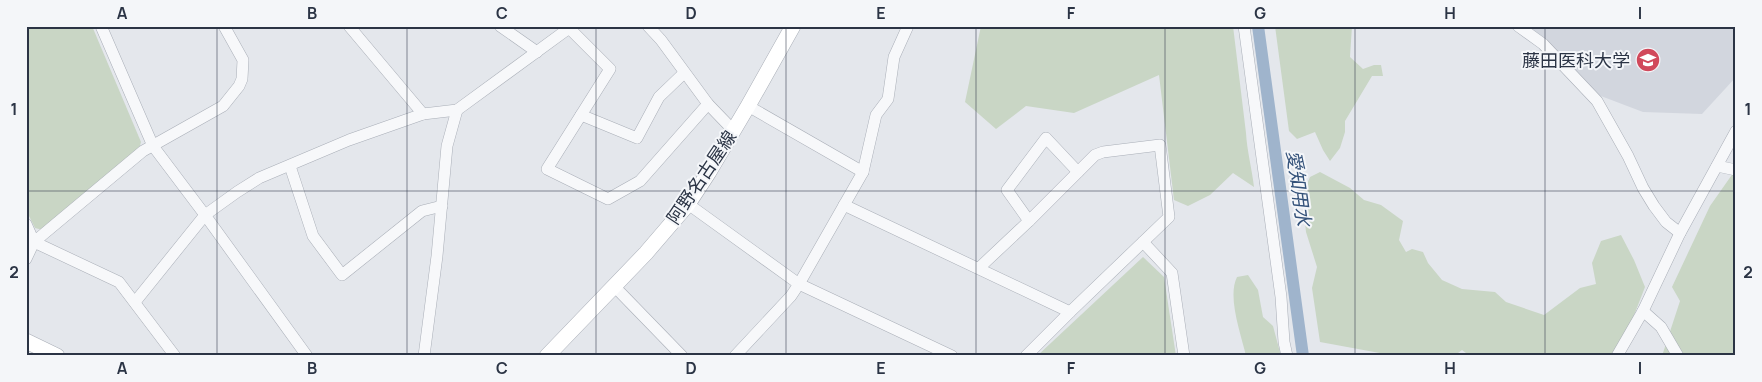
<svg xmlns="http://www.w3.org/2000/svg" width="1762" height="382" font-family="Manrope,'Noto Sans JP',sans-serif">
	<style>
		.built { fill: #d2d6de }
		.green { fill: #c9d6c5 }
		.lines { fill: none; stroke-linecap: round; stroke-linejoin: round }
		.canal { stroke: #9fb4cc; stroke-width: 12 }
		.street-casing { stroke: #a9aeb7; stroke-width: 12 }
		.secondary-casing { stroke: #a9aeb7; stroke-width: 16 }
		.street { stroke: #f7f8fa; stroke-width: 11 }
		.secondary { stroke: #fff; stroke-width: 15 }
		.grid { fill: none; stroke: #2b3445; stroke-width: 1; stroke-opacity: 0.55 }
		.labels { text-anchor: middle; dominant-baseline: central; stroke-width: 4; stroke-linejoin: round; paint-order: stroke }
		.poi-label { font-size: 18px; fill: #2b3445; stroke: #f4f6f9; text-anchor: end }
		.street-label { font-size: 18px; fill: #2b3445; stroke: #f4f6f9 }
		.water-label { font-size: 19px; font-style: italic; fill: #34527a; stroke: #f4f6f9 }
		.neatline { fill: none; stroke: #2b3445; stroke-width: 2 }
		.grid-label { font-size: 16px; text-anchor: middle; font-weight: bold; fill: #2b3445 }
	</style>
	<rect width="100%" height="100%" fill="#e4e7ec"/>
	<!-- built -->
	<polygon class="built" points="1522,26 1736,26 1736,77 1702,114 1643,112 1593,93"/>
	<!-- green -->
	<g class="green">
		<polygon points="26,26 92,26 141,142 139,149 43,230 35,228 26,210"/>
		<path d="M981,26H1233L1246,133C1247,151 1252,169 1254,187L1233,173L1210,195L1188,206L1174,200L1159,75L1074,113L1026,106L996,129L965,102Z"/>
		<polygon points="1275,26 1352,26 1350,57 1363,69 1374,65 1381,65 1383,76 1372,76 1345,121 1345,132 1340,148 1330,161 1323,150 1315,132 1297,139 1289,131"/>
		<polygon points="1736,169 1736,356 1662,356 1680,301 1672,287 1710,206"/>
		<polygon points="1320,172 1350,188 1364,200 1381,205 1403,221 1399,240 1406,252 1412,249 1423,252 1428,263 1442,280 1462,289 1495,292 1506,302 1544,315 1580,288 1596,284 1592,263 1601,241 1621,235 1634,260 1645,287 1626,336 1614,356 1470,356 1462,350 1454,356 1396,356 1320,342 1312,288 1317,267 1306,232 1302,195 1310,177"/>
		<polygon points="1143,257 1164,277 1176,356 1037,356"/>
		<path d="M1248,275L1258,290L1263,317L1273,326L1281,356H1246C1241,334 1227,297 1237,277Z"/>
	</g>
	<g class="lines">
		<!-- canal -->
		<polyline class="canal" points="1258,26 1303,356"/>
		<!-- street casing -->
		<g class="street-casing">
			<g id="street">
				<polyline points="101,26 153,146 205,215 307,356"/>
				<polyline points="349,26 423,114"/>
				<polyline points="500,26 537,52"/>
				<polyline points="648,26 661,40 708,104 733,130"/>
				<polyline points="1244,26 1281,297 1284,342 1287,356"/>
				<polyline points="1518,26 1543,44 1597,101 1628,156 1643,188 1654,206 1666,222 1680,233"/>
				<polyline points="570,29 610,69 547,169 608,199 640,181 708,104"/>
				<polyline points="748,106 863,172"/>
				<polyline points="581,115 637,138 659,97 684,73"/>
				<polyline points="290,166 313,236 342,275 422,211 442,206"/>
				<polyline points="1717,166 1736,170"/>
				<polyline points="688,204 799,284 952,356"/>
				<polyline points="844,205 1070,312 1026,356"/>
				<polyline points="1029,221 1007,190 1046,138 1078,172"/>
				<polyline points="26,224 34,242 119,282 175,356"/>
				<polyline points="1143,242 1172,273 1184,356"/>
				<polyline points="26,259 34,242 143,151 223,106 239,86 242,79 243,60 224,26"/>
				<polyline points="979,268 1029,221 1095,155 1103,152 1160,145 1169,217 1070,312"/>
				<polyline points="614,286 682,356"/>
				<polyline points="135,302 205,215 237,192 259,178 349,140 423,114 457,110 572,26"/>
				<polyline points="1643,311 1661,327 1678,356"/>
				<polyline points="424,356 437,256 447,146 457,110"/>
				<polyline points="735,356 791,296 799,284 863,172 876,115 888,99 894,57 908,26"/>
				<polyline points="1617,356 1643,311 1680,233 1736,131"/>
			</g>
		</g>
		<!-- secondary casing -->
		<g class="secondary-casing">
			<g id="secondary">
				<polyline points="26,341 57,356"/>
				<polyline points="547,356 646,253 688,204 709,172 748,106 793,26"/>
			</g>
		</g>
		<!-- street -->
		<use href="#street" class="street"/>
		<!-- secondary -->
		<use href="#secondary" class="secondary"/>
	</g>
	<!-- grid -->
	<path class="grid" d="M217,26V356M407,26V356M596,26V356M786,26V356M976,26V356M1165,26V356M1355,26V356M1545,26V356M26,191H1736"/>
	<!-- icons -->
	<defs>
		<g id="university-disc" transform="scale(1.25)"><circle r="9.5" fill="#d1495b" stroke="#f4f6f9"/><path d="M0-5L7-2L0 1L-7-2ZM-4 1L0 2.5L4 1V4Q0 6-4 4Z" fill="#fff"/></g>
	</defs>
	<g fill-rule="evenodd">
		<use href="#university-disc" x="1648" y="60"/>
	</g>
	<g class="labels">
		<!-- poi labels -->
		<g class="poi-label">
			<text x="1630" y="60">藤田医科大学</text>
		</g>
		<!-- street labels -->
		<g class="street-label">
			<text transform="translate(701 177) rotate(-56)">阿野名古屋線</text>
		</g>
		<!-- water labels -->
		<g class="water-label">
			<text transform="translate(1299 188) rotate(82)">愛知用水</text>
		</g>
	</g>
	<!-- border -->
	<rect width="1762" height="382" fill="none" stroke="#f4f6f9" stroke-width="55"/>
	<rect x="28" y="28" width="1706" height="326" class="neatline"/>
	<g class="grid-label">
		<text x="122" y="19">A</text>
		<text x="312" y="19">B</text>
		<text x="502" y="19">C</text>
		<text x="691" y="19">D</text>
		<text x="881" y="19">E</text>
		<text x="1071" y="19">F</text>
		<text x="1260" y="19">G</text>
		<text x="1450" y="19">H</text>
		<text x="1640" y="19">I</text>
		<text x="14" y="115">1</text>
		<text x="1748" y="115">1</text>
		<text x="14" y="278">2</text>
		<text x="1748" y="278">2</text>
		<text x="122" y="374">A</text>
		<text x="312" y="374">B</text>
		<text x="502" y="374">C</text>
		<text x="691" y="374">D</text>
		<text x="881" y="374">E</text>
		<text x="1071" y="374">F</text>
		<text x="1260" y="374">G</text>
		<text x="1450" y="374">H</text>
		<text x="1640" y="374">I</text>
	</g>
</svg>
